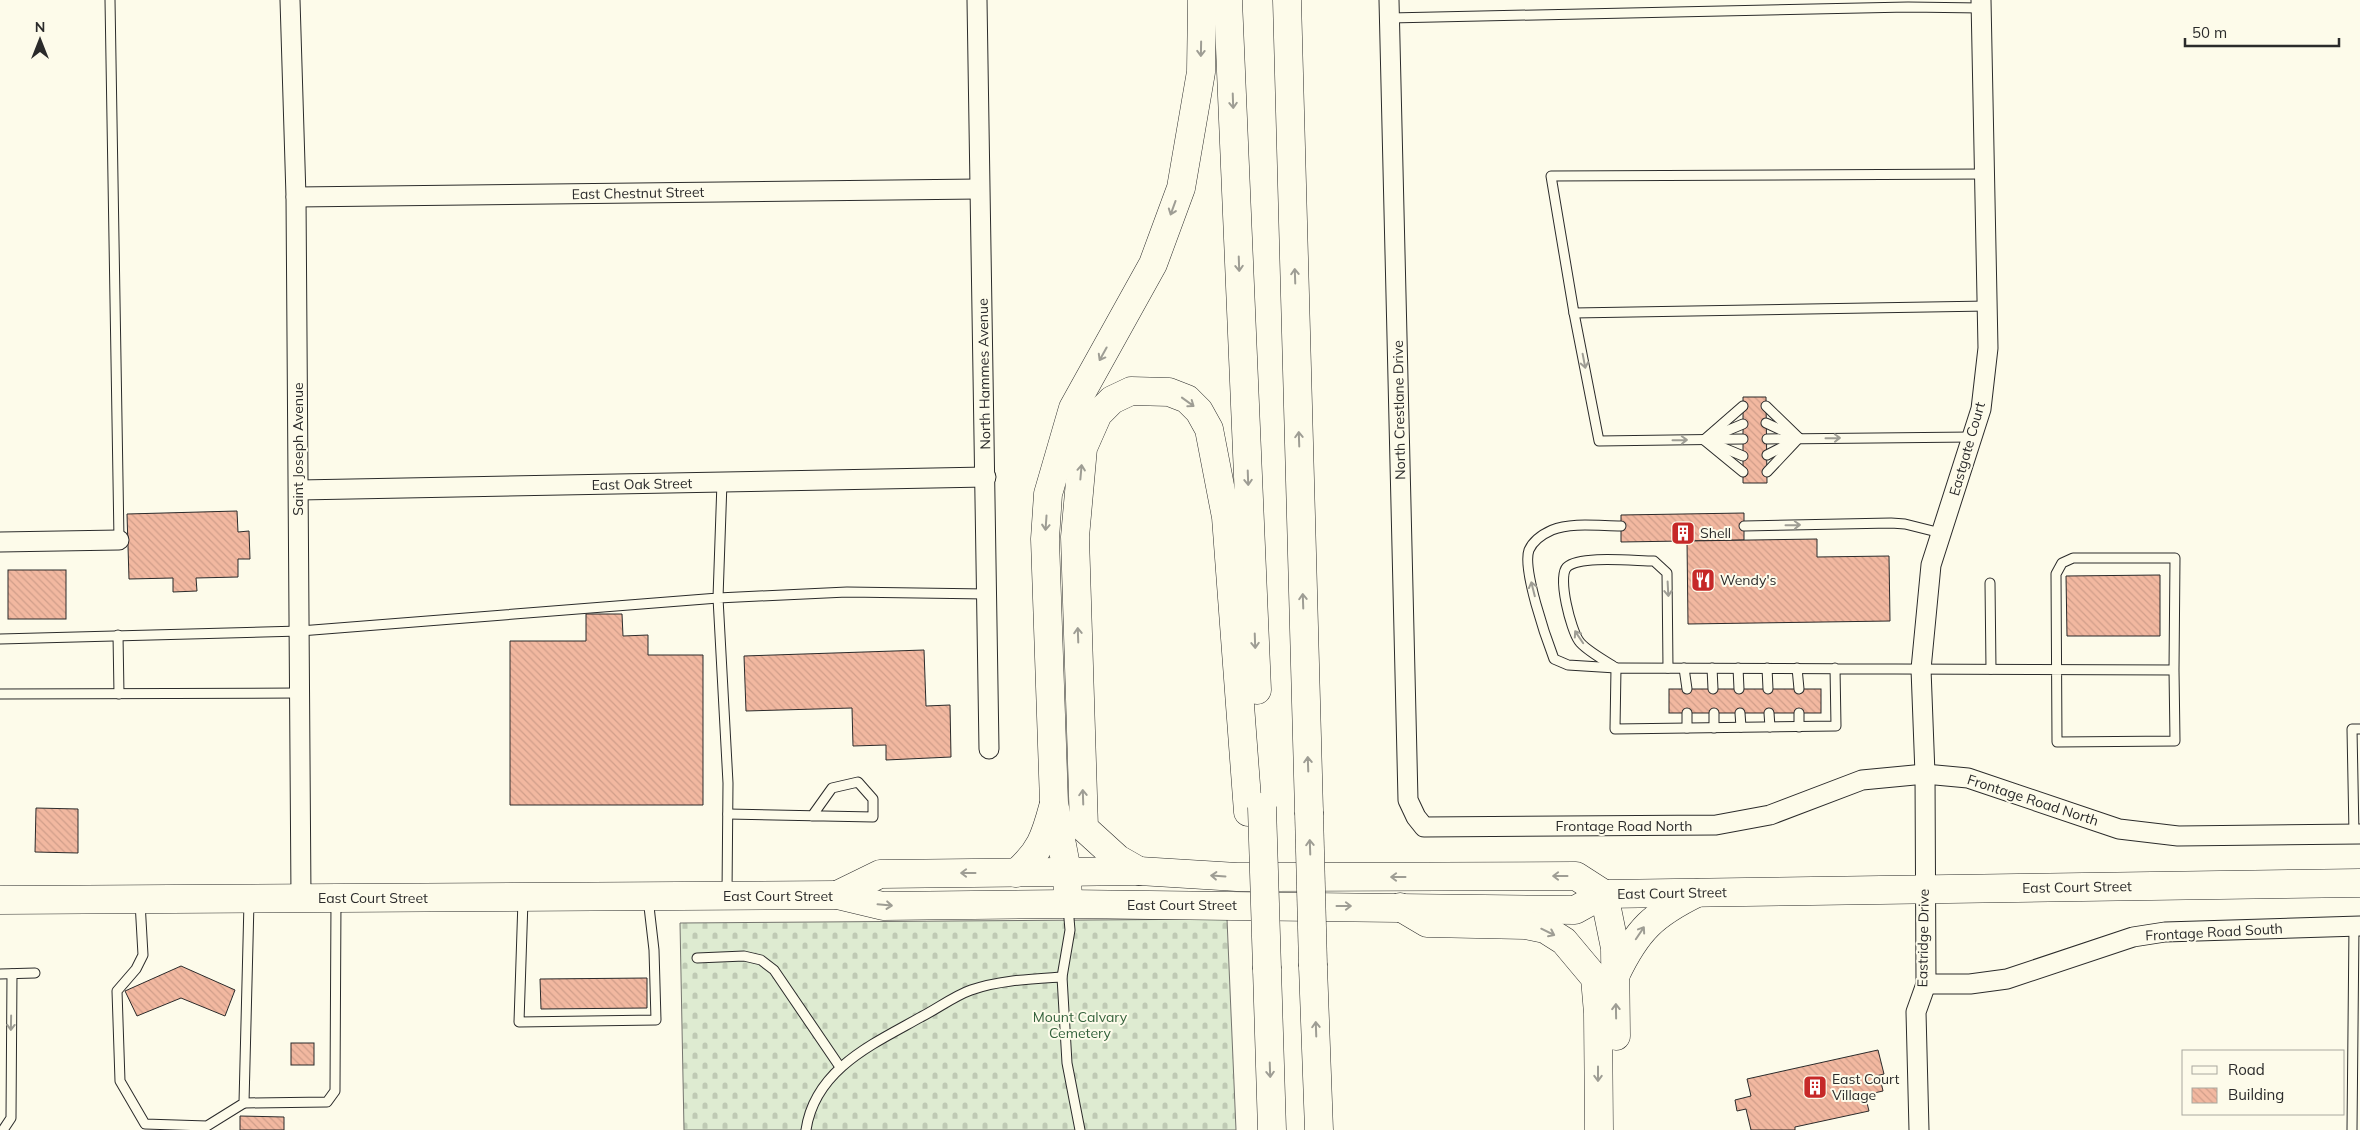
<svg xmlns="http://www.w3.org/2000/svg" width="2360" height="1130" font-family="Mulish,sans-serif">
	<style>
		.cemetery { fill: url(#cemetery-stones); stroke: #74746e }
		.building { fill: url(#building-back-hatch); stroke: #2b2b2b }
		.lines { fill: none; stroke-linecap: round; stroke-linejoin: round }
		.service-casing { stroke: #2b2b2b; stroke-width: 11 }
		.minor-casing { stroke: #2b2b2b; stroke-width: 21 }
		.primary-casing { stroke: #2b2b2b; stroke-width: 29 }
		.trunk-casing { stroke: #2b2b2b; stroke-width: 29 }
		.motorway-casing { stroke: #2b2b2b; stroke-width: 29 }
		.service { stroke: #fdfbea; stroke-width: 9 }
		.minor { stroke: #fdfbea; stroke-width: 19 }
		.primary { stroke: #fdfbea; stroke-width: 28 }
		.trunk { stroke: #fdfbea; stroke-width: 28 }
		.motorway { stroke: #fdfbea; stroke-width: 28 }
		.motorway-bridge-casing { stroke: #2b2b2b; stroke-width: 29; stroke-linecap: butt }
		.motorway-bridge { stroke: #fdfbea; stroke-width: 28 }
		.oneway { stroke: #9e9d94 }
		.labels { text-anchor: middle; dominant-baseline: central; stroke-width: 4; stroke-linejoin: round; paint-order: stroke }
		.street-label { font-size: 14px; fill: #2b2b2b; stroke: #fdfbea }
		.poi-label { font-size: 14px; fill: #2b2b2b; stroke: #fdfbea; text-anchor: start }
		.park-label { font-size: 14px; fill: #34623c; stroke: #fdfbea }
	</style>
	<defs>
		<pattern id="cemetery-stones" width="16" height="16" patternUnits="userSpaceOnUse" patternTransform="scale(1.25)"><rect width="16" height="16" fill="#deebd1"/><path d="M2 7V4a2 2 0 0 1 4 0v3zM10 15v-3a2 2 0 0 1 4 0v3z" fill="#bfcab4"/></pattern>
		<pattern id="building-back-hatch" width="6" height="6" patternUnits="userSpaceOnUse" patternTransform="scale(1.25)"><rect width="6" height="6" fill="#f2b8a0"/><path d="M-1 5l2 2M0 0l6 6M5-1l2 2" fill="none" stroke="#d09e8a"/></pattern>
	</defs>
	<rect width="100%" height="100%" fill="#fdfbea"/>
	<!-- cemetery -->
	<polygon class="cemetery" points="1227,919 1236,1130 684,1130 680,923"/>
	<!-- building -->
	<g class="building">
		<polygon points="1743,397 1766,397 1767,483 1743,483"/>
		<polygon points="237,511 238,532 249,531 250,559 238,559 238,577 196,578 197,591 173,592 173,578 129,579 127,514"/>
		<polygon points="1744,513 1744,540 1621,542 1621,515"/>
		<polygon points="1817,539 1817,557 1889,556 1890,621 1688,624 1687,541"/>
		<rect x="8" y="570" width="58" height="49"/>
		<polygon points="2160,575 2160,636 2067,636 2066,576"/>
		<polygon points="586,614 622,614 623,636 648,635 648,655 703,655 703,805 510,805 510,641 586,641"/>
		<polygon points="924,650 926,706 950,705 951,757 886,760 886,745 853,746 852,708 746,711 744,656"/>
		<rect x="1669" y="689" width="152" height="24"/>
		<polygon points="36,808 78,809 78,853 35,852"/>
		<polygon points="181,966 235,990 225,1016 181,998 137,1016 125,991"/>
		<polygon points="647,978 647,1008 541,1009 540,979"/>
		<rect x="291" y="1043" width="23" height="22"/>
		<polygon points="1878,1050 1884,1074 1876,1076 1877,1083 1881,1082 1883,1091 1865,1095 1869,1111 1795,1127 1795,1130 1751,1130 1746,1109 1737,1111 1735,1100 1751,1096 1747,1079"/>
		<polygon points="240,1116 284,1117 284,1130 240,1130"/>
	</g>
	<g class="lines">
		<!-- service casing -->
		<g class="service-casing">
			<g id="service">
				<polyline points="110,0 119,540"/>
				<polyline points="1390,18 1908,7 1981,8"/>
				<polyline points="1985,174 1551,176 1574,313 1988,306"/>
				<polyline points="1574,313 1599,441 1743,439"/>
				<polyline points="1766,406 1799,438"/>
				<polyline points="1766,423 1792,435"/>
				<polyline points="1712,437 1743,424"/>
				<polyline points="1767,439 1972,437"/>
				<polyline points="1704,440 1743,406"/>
				<polyline points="1704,440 1743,472"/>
				<polyline points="1714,444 1743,456"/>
				<polyline points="1767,455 1792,442"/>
				<polyline points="1767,472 1799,438"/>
				<polyline points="1744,526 1891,523 1905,524 1941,533"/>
				<polyline points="1990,583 1991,669"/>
				<polyline points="118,635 119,694"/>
				<polyline points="0,639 300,631 718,598 722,482"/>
				<path d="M1616,668C1606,661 1585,650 1579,641C1571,630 1557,577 1567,567C1580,555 1635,561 1654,561L1667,573L1668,668"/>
				<path d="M1616,668L1568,665L1554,659C1546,638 1522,569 1529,550C1533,541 1543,534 1552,530C1571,522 1600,526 1621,526"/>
				<polyline points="1684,668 1687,689"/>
				<polyline points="1712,668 1713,689"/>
				<polyline points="1738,668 1739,689"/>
				<polyline points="1767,668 1768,689"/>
				<polyline points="1797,668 1799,689"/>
				<path d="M1835,668L1836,726L1615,729L1616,668C1802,668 1988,670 2174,670L2175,558H2073L2062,563L2056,574L2057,742L2175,741L2174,670"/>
				<polyline points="0,694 300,693"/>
				<polyline points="1687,713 1687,728"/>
				<polyline points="1714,713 1714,728"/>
				<polyline points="1740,713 1741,727"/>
				<polyline points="1769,713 1770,727"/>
				<polyline points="1799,727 1799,713"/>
				<polyline points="728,814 873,817 873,799 858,782 832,788 812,816"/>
				<polyline points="2354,834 2352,729 2360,729"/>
				<polyline points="727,893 728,783 718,598 847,592 987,594"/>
				<polyline points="523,900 519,1022 656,1020 654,950 648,898"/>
				<polyline points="140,902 143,955 136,969 117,991 120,1081 145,1124 207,1126 244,1103 249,902"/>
				<polyline points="1068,907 1070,930 1062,977 1067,1063 1080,1130"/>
				<polyline points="697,958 744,956 761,960 774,970 840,1067"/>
				<polyline points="0,974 35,973"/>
				<polyline points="244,1103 327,1102 335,1091 336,900"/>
				<polyline points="3,1130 11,1118 12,974"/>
				<path d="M806,1130C815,1069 873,1044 921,1017C937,1009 954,996 971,990C1000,980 1032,979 1062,977"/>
				<polyline points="2352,1130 2354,926"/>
			</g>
		</g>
		<!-- minor casing -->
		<g class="minor-casing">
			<g id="minor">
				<polyline points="290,0 296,197 301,898"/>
				<polyline points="977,0 989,749"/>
				<polyline points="1389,0 1408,800 1416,817 1424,827 1716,825 1770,815 1862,780 1925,774 1968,778 2119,829 2178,836 2360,834"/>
				<polyline points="296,197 979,189"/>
				<polyline points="299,490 986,477"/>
				<polyline points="0,542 119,540"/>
				<polyline points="1926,984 1970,984 2007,979 2133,937 2165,932 2360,926"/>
				<polyline points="1919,1130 1916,1012 1926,984 1925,774 1921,669 1931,565 1981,409 1988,348 1981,0"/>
			</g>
		</g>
		<!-- primary casing -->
		<g class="primary-casing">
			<g id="primary">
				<polyline points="837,895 880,874 1139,871"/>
				<polyline points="0,900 837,895 883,906 1068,904"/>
			</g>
		</g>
		<!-- trunk casing -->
		<g class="trunk-casing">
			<g id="trunk">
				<polyline points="1139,871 1237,877 1576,876 1604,894"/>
				<polyline points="1068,904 1575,910 1604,894 2360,883"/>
			</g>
		</g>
		<!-- motorway casing -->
		<g class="motorway-casing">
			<g id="motorway">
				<polyline points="1228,0 1257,690"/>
				<polyline points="1287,0 1309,812"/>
				<polyline points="1139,871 1118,859 1084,828 1075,537 1083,448 1098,414 1112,400 1131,391 1169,392 1187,399 1199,411 1209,429 1226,517 1248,812"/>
				<path d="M1016,873C1040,852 1045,837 1053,807"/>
				<polyline points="1604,894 1615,948 1616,1036"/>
				<polyline points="1068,904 1067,871 1054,803 1045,539 1048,494 1073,408 1153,264 1181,188 1201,72 1202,0"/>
				<polyline points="1400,907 1427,923 1525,925 1545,929 1564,941 1595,978 1598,1013 1599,1130"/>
				<polyline points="1313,966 1319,1130"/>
				<polyline points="1267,969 1272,1130"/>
				<path d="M1616,974C1637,930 1654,914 1697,893"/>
			</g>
		</g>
		<!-- service -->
		<use href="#service" class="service"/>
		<!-- minor -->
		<use href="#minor" class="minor"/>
		<!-- primary -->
		<use href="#primary" class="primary"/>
		<!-- trunk -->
		<use href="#trunk" class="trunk"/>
		<!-- motorway -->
		<use href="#motorway" class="motorway"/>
		<!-- motorway-bridge casing -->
		<g class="motorway-bridge-casing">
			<g id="motorway-bridge">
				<polyline points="1262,807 1267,969"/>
				<polyline points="1309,812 1313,966"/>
			</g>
		</g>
		<!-- motorway-bridge -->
		<use href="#motorway-bridge" class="motorway-bridge"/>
	</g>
	<!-- one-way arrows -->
	<defs><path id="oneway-shaft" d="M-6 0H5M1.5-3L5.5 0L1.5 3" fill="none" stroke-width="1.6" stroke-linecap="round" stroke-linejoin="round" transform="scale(1.25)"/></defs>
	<g class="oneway">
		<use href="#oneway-shaft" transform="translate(1201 49) rotate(91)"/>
		<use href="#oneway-shaft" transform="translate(1233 101) rotate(88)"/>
		<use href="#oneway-shaft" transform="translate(1173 208) rotate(110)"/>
		<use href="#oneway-shaft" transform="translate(1239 264) rotate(88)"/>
		<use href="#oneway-shaft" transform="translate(1295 276) rotate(-92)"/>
		<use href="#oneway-shaft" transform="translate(1103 354) rotate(119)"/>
		<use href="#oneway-shaft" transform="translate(1584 361) rotate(79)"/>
		<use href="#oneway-shaft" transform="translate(1188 402) rotate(36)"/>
		<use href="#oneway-shaft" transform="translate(1833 438) rotate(-1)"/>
		<use href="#oneway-shaft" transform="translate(1299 439) rotate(-92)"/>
		<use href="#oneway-shaft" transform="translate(1680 440) rotate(-1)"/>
		<use href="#oneway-shaft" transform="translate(1081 472) rotate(-85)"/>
		<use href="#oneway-shaft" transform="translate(1248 478) rotate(88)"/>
		<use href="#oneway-shaft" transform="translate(1046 523) rotate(94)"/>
		<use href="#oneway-shaft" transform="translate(1793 525) rotate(-1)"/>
		<use href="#oneway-shaft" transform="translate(1533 589) rotate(-104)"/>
		<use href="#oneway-shaft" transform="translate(1668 589) rotate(87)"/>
		<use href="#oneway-shaft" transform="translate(1303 601) rotate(-92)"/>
		<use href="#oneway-shaft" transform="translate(1078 635) rotate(-92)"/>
		<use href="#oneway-shaft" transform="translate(1579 637) rotate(-124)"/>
		<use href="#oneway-shaft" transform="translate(1255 641) rotate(88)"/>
		<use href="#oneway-shaft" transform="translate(1308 764) rotate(-92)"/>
		<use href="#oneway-shaft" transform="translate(1083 797) rotate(-92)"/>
		<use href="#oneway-shaft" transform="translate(1310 847) rotate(-92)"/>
		<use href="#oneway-shaft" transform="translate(968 873) rotate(180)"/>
		<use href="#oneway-shaft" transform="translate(1218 876) rotate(-176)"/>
		<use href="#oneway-shaft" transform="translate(1560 876) rotate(180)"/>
		<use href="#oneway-shaft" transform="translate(1398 877) rotate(180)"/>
		<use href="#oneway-shaft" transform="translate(885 905) rotate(5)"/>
		<use href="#oneway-shaft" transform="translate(1344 906)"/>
		<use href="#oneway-shaft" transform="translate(1548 932) rotate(26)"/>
		<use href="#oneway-shaft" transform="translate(1640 933) rotate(-56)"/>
		<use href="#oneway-shaft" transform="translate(1616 1011) rotate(-91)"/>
		<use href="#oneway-shaft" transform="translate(11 1023) rotate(91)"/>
		<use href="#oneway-shaft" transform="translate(1316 1029) rotate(-92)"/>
		<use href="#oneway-shaft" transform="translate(1270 1070) rotate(88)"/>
		<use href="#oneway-shaft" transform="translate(1598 1074) rotate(90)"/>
	</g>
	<!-- icons -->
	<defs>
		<g id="building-square" transform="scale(1.25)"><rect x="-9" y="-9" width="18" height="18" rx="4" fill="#c62828" stroke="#fdfbea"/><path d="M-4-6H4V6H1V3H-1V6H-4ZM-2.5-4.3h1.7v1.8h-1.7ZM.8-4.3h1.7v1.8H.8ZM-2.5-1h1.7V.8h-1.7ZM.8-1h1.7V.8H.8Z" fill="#fff"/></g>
		<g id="restaurant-square" transform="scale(1.25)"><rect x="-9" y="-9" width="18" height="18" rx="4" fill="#c62828" stroke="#fdfbea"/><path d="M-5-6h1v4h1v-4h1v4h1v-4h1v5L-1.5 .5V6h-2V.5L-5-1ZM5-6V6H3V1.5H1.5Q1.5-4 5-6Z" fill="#fff"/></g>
	</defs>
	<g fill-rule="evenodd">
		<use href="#building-square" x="1683" y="533"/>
		<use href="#restaurant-square" x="1703" y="580"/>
		<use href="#building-square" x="1815" y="1087"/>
	</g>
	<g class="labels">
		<!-- street labels -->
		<g class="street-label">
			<text transform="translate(638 193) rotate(-1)">East Chestnut Street</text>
			<text transform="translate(984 374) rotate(-91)">North Hammes Avenue</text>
			<text transform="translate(1399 410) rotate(-91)">North Crestlane Drive</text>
			<text transform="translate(298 449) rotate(-90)">Saint Joseph Avenue</text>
			<text transform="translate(1967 449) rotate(-74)">Eastgate Court</text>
			<text transform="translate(642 484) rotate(-1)">East Oak Street</text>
			<text transform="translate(2033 800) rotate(18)">Frontage Road North</text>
			<text x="1624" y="826">Frontage Road North</text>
			<text transform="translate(2077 887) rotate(-1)">East Court Street</text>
			<text transform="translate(1672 893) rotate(-1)">East Court Street</text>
			<text x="778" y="896">East Court Street</text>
			<text x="373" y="898">East Court Street</text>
			<text x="1182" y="905">East Court Street</text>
			<text transform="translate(2214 932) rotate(-3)">Frontage Road South</text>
			<text transform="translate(1923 938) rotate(-89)">Eastridge Drive</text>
		</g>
		<!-- poi labels -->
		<g class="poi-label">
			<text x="1700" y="533">Shell</text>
			<text x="1720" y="580">Wendy's</text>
			<text x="1832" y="1079">East Court<tspan x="1832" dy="16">Village</tspan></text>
		</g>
		<!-- park labels -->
		<g class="park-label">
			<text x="1080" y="1017">Mount Calvary<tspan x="1080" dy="16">Cemetery</tspan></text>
		</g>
	</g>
	<!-- legend -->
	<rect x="2182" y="1050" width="162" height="65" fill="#fdfbea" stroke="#a9a89e"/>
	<rect x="2192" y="1066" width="25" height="8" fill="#fdfbea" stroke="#a9a89e"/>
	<text x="2228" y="1075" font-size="15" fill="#2b2b2b">Road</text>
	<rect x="2192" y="1088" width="25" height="15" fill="url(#building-back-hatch)" stroke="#a9a89e"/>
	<text x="2228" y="1100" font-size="15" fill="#2b2b2b">Building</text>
	<!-- north arrow -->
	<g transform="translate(40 40)" stroke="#fdfbea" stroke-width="4" paint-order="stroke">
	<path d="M0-4L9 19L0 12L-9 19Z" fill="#2b2b2b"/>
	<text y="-8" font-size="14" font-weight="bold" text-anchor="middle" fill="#2b2b2b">N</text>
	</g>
	<!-- scale -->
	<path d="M2185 38v8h154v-8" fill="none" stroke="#2b2b2b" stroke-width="2.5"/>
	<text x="2192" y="38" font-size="15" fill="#2b2b2b" stroke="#fdfbea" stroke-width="4" paint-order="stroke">50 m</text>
</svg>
